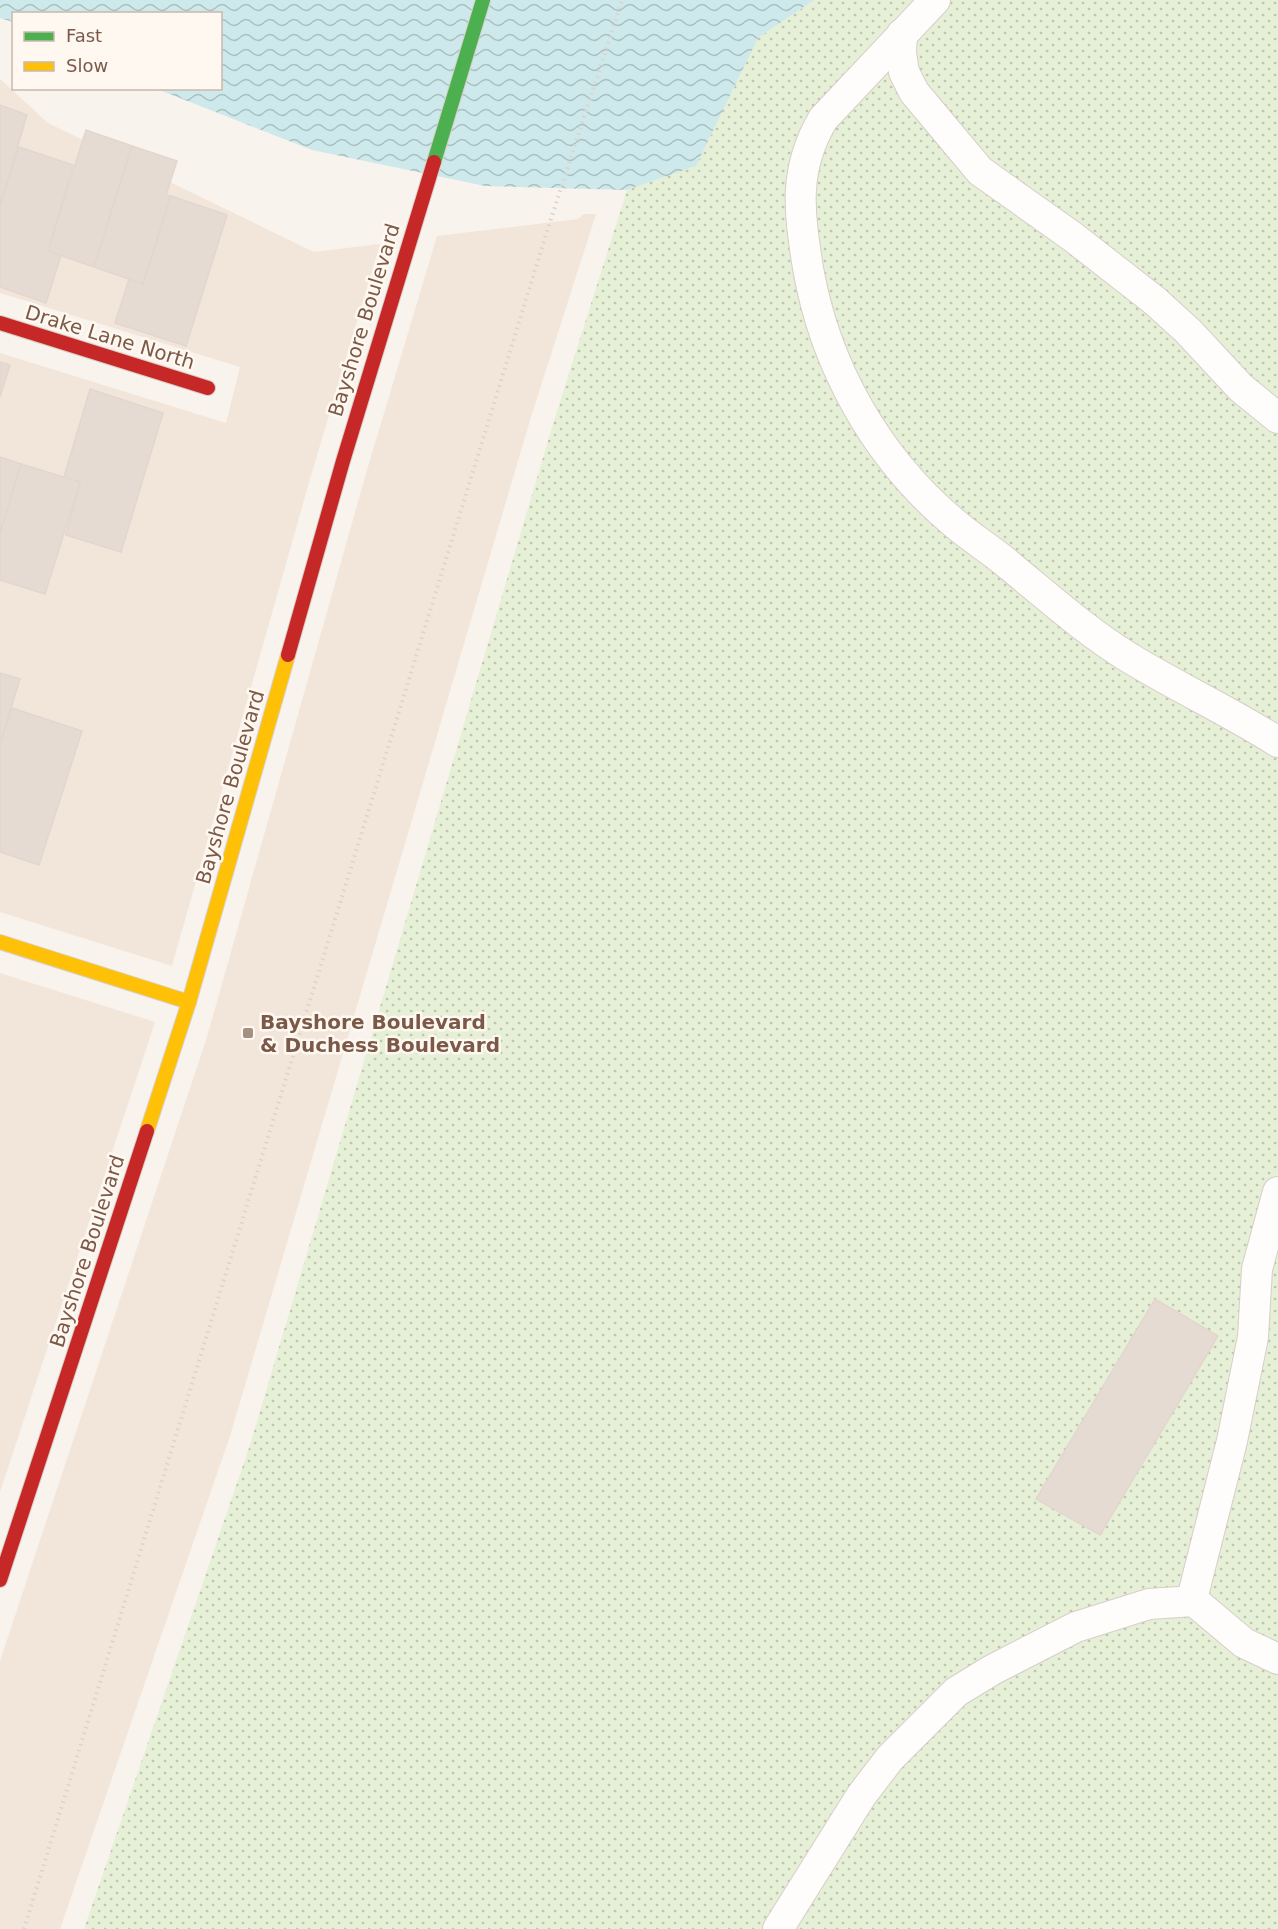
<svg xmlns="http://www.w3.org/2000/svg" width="1278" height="1929" font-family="'DejaVu Sans',sans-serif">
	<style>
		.residential { fill: #f2e6da }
		.green { fill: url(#green-dots) }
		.water { fill: url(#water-waves) }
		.building { fill: #e6dbd3; stroke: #e2d6ce; stroke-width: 1.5 }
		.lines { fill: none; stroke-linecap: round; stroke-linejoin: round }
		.lane-casing { stroke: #d7cec8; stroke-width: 32 }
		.fast-casing { stroke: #d9cfc8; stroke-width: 16 }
		.slow-casing { stroke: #d9cfc8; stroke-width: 16 }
		.jam-casing { stroke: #d9cfc8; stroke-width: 16 }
		.path { stroke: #dcd3ce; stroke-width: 4; stroke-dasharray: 1.5 4.5; stroke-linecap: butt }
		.lane { stroke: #fefdfc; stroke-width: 30 }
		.fast { stroke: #4caf50; stroke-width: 14 }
		.slow { stroke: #ffc107; stroke-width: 14 }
		.jam { stroke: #c62828; stroke-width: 14 }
		.poi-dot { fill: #a78f82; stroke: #fff8f0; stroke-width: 2 }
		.labels { text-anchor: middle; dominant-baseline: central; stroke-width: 5; stroke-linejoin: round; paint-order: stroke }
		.street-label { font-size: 20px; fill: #7b5949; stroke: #fff8f0 }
		.poi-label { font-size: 20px; font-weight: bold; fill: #7b5949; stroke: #fff8f0; text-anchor: start }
	</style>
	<defs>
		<pattern id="green-dots" width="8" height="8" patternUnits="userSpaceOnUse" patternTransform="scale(1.5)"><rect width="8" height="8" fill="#e6f0d6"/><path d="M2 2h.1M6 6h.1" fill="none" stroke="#bfc5b0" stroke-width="1.8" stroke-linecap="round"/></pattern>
		<pattern id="water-waves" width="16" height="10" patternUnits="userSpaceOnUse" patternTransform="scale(1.5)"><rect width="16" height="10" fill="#cde9eb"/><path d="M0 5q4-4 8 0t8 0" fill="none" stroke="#abc0c0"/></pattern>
	</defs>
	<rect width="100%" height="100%" fill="#f9f3ed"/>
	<!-- residential -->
	<g class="residential">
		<polygon points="0,79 48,123 314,252 380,244 310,479 172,966 0,912 0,353 226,423 240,367 0,293"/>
		<polygon points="584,214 596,214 531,417 230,1436 60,1929 0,1929 0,1661 207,1037 367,470 437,236 578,219"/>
		<polygon points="0,973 155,1022 0,1492"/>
	</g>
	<!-- green -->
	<polygon class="green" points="814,0 1278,0 1278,1929 84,1929 250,1445 553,424 627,190 696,166 758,38"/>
	<!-- water -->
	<polygon class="water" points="0,0 814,0 758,38 696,166 627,190 485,186 312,150 157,89 220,88 220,14 14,14 13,22 0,18"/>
	<!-- building -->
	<g class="building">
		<polygon points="0,105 27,115 0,206"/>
		<polygon points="86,130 132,146 94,267 48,251"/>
		<polygon points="132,146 177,161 166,195 171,196 143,284 94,267"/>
		<polygon points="19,147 73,165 48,251 61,255 46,303 0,287 0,206"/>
		<polygon points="171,196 227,215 186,346 115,323 129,279 143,284"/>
		<polygon points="0,362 10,365 0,397"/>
		<polygon points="90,389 163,413 121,552 66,535 80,482 64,477"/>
		<polygon points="0,457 21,464 0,534"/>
		<polygon points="21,464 80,482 45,594 0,580 0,534"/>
		<polygon points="0,673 20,679 0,744"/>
		<polygon points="12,708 82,731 39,865 0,852 0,744"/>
		<polygon points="1155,1299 1218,1336 1100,1535 1036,1499"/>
	</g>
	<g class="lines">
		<!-- lane casing -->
		<g class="lane-casing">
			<g id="lane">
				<path d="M935,0L823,119C793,170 799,211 808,268C825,366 876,457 953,522C971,538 992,550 1010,566C1048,597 1086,631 1128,657C1177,687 1229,711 1278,742"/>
				<polyline points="902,34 901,53 904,72 914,92 980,171 1073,237 1155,301 1188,331 1241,388 1278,418"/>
				<polyline points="1278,1192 1257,1269 1253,1337 1232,1441 1193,1595 1194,1601 1244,1643 1278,1659"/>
				<polyline points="778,1929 861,1796 890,1758 956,1692 992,1670 1076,1627 1149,1604 1194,1601"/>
			</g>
		</g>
		<!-- fast casing -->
		<g class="fast-casing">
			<polyline id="fast" points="434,162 483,0"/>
		</g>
		<!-- slow casing -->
		<g class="slow-casing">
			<g id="slow">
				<polyline points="0,942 189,1002"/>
				<polyline points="147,1131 189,1002 288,655"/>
			</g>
		</g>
		<!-- jam casing -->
		<g class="jam-casing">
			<g id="jam">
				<polyline points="0,323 208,388"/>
				<polyline points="288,655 343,461 434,162"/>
				<polyline points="0,1580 147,1131"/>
			</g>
		</g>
		<!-- path -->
		<polyline class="path" points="24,1929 548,228 622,0"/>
		<!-- lane -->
		<use href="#lane" class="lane"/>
		<!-- fast -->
		<use href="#fast" class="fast"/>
		<!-- slow -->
		<use href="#slow" class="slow"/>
		<!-- jam -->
		<use href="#jam" class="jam"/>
	</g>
	<!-- markers -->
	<rect class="poi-dot" x="242" y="1027" width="12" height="12" rx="3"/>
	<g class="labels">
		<!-- street labels -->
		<g class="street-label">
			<text transform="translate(364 320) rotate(-73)">Bayshore Boulevard</text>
			<text transform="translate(110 337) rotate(17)">Drake Lane North</text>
			<text transform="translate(230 787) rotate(-74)">Bayshore Boulevard</text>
			<text transform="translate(87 1251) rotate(-72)">Bayshore Boulevard</text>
		</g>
		<!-- poi labels -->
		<g class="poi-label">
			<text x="260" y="1022">Bayshore Boulevard<tspan x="260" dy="23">&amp; Duchess Boulevard</tspan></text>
		</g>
	</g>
	<!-- legend -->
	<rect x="12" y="12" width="210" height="78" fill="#fff8f0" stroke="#cab8ad" stroke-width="1.5"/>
	<rect x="24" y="32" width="30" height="9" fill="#4caf50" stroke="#cab8ad" stroke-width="1.5"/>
	<text x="66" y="42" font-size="18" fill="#7b5949">Fast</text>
	<rect x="24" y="62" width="30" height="9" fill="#ffc107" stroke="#cab8ad" stroke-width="1.5"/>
	<text x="66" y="72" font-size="18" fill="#7b5949">Slow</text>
</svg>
